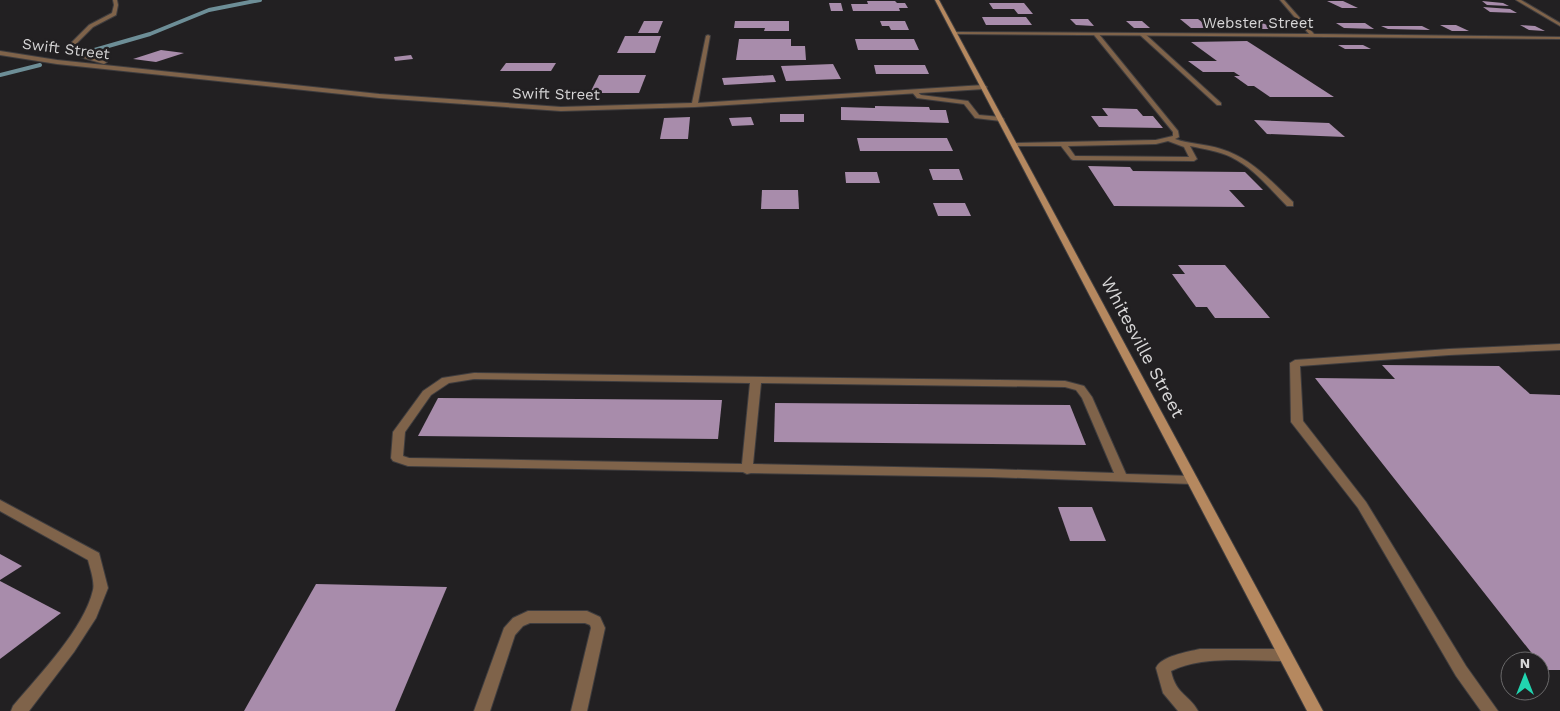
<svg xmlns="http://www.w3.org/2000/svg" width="1560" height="711" font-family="'Work Sans',sans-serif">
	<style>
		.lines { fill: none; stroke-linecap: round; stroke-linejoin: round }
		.stream { stroke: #6d8e97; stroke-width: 4 }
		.building { fill: #a88cab }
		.lane-casing { stroke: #3f3d3f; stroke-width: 2 }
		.street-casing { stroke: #3f3d3f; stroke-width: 2 }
		.secondary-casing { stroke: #3f3d3f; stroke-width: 2 }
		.lane { fill: #7f634a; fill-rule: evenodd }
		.street { fill: #7f634a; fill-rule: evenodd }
		.secondary { fill: #b5885f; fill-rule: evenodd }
		.labels { text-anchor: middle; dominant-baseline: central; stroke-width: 5; stroke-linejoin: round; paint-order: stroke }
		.far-street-label { font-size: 15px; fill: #d7d6d7; stroke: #222022 }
		.street-label { font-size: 18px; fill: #d7d6d7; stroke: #222022 }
	</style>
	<rect width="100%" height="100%" fill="#222022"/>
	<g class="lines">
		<!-- stream -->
		<g class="stream">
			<polyline points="91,51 150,34 209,10 260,0"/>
			<polyline points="0,75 40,65"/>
		</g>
	</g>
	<!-- building -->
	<g class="building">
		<polygon points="867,1 895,1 897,3 905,3 908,8 899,8 900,11 853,11 851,4 868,4"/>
		<polygon points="1327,1 1343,1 1358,8 1342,8"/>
		<polygon points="1482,1 1503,3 1509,6 1487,5"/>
		<polygon points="829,3 841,3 843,11 831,11"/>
		<polygon points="989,3 1024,3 1033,14 1018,14 1014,9 993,9"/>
		<polygon points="1483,7 1510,9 1517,13 1490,12"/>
		<polygon points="982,17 1026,17 1032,25 986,25"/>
		<polygon points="1070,19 1088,19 1094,26 1076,25"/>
		<polygon points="1180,19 1198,19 1210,28 1191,28"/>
		<polygon points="644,21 663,21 658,33 638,33"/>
		<polygon points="735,21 789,21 789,31 764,31 765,28 734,28"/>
		<polygon points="880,21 905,21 909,30 891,30 889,26 882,26"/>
		<polygon points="1126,21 1142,21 1150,28 1134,28"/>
		<polygon points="1248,23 1263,23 1274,29 1258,29"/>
		<polygon points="1336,23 1365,23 1374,29 1344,28"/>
		<polygon points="1440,25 1456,25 1469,31 1452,31"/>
		<polygon points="1520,25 1535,26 1545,31 1529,30"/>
		<polygon points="1381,26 1422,26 1430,30 1388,29"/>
		<polygon points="625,36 661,36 655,53 617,53"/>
		<polygon points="739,39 791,39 791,46 805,46 806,60 736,60"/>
		<polygon points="855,39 914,39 919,50 858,50"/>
		<polygon points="1247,41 1334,97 1270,97 1254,86 1248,86 1234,76 1240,76 1234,72 1203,72 1188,61 1217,61 1191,42"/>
		<polygon points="1338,45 1363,45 1371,49 1345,49"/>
		<polygon points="161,50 184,53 156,62 133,59"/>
		<polygon points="411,55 413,59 395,61 394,57"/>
		<polygon points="506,63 556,63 551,71 500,71"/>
		<polygon points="833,64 841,79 786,81 781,66"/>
		<polygon points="874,65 925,65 929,74 876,74"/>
		<polygon points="599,75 646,75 639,93 590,93"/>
		<polygon points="773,75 776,82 724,85 722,78"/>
		<polygon points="875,106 929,107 930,110 946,110 949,123 841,120 841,107 875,108"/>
		<polygon points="1102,108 1137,109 1143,116 1153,116 1163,128 1099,127 1091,116 1108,116"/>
		<rect x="780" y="114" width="24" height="8"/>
		<polygon points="690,117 688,139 660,139 664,118"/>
		<polygon points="751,117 754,125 732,126 729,118"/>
		<polygon points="1254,120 1329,123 1345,137 1267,134"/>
		<polygon points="857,138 947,138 953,151 860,151"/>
		<polygon points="1088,166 1130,167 1133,171 1245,172 1263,190 1229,190 1245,207 1114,206"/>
		<polygon points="929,169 959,169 963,180 933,180"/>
		<polygon points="845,172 877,172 880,183 846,183"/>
		<polygon points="762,190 798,190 799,209 761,209"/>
		<polygon points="933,203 965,203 971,216 938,216"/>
		<polygon points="1178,265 1225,265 1270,318 1215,318 1207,307 1196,307 1172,274 1185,274"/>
		<polygon points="1382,365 1499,366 1530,394 1560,395 1560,670 1545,670 1315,378 1395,379"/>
		<polygon points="438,398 722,400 718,439 418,436"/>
		<polygon points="775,403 1070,405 1086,445 774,442"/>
		<polygon points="1058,507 1092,507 1106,541 1070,541"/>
		<polygon points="0,554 22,566 0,580"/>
		<polygon points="0,581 61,613 0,659"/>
		<polygon points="316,584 447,587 395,711 244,711"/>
	</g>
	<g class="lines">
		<!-- lane casing -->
		<g class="lane-casing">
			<g id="lane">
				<path d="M1094,33H1098L1178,131L1179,137L1175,139C1189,144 1206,144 1221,149C1251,158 1271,181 1293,202V206H1287C1270,189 1254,168 1231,157C1219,151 1204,149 1190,146L1197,159L1194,161L1073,160L1071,159L1061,146H1013L1012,145L1015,143L1156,140L1173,136V132L1094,35ZM1168,141L1184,147L1189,157L1075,156L1068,146L1156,144Z"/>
				<polygon points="1140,33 1144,33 1221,103 1221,105 1217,105 1140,35"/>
				<polygon points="915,90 921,95 968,101 979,115 1001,117 1004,119 1001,121 975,118 964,104 917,98 912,92"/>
				<polygon points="1560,344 1560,350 1449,355 1300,366 1303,421 1366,502 1466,666 1498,711 1481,711 1456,676 1358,508 1291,422 1290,363 1295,360 1449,349"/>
				<path d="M474,373L1065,381L1084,386L1092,397L1126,474L1192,476L1196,477L1198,480L1196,483L1192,484L991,477L751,473L747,474L743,472L408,466L393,461L391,458L393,432L423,391L442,378ZM474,379L750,383L742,464L409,458L403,456L405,432L431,395L449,383ZM761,383L1065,387L1076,390L1082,398L1114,473L991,469L753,464Z"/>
				<path d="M0,500L99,553L108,588L96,618L74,652L29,711H11L13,706C39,675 84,629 93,590C95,582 90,568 88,560L0,511Z"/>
				<polygon points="528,611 587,611 600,617 605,628 587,711 571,711 591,628 590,625 585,623 530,623 523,626 515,635 490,711 474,711 504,628 513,618"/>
				<path d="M1200,649H1285L1290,650L1292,655L1290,660L1285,661C1250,661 1203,655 1171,671C1176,695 1190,695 1198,711H1178L1163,693L1156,668C1161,656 1187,652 1200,649Z"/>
			</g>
		</g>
		<!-- street casing -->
		<g class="street-casing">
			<g id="street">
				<polygon points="113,0 117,0 118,5 116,15 93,27 74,46 84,55 107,62 104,64 80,57 68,46 89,25 112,13 114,5"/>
				<polygon points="1280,0 1284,0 1314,34 1560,37 1560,39 955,34 953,33 955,32 1309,34"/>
				<polygon points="1516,0 1521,0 1560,23 1560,26"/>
				<polygon points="708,35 710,36 698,103 984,85 987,87 984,89 695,107 561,111 379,98 57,64 0,55 0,51 57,60 379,94 561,107 692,103 706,36"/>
			</g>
		</g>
		<!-- secondary casing -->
		<g class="secondary-casing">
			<polygon id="secondary" points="935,0 939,0 1323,711 1307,711"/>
		</g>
		<!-- lane -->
		<use href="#lane" class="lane"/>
		<!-- street -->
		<use href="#street" class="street"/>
		<!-- secondary -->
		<use href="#secondary" class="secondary"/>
	</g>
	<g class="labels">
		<!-- far-street labels -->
		<g class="far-street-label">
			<text x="1258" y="23">Webster Street</text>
			<text transform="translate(66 49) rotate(7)">Swift Street</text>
			<text transform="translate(556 94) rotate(1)">Swift Street</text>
		</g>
		<!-- street labels -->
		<g class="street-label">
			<text transform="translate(1143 347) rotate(62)">Whitesville Street</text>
		</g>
	</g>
	<!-- north arrow -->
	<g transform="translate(1525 676)"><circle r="24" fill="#222022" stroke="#6a696a"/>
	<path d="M0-4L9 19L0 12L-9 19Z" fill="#21d5b0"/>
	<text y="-8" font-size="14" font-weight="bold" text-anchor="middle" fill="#d7d6d7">N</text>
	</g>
</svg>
